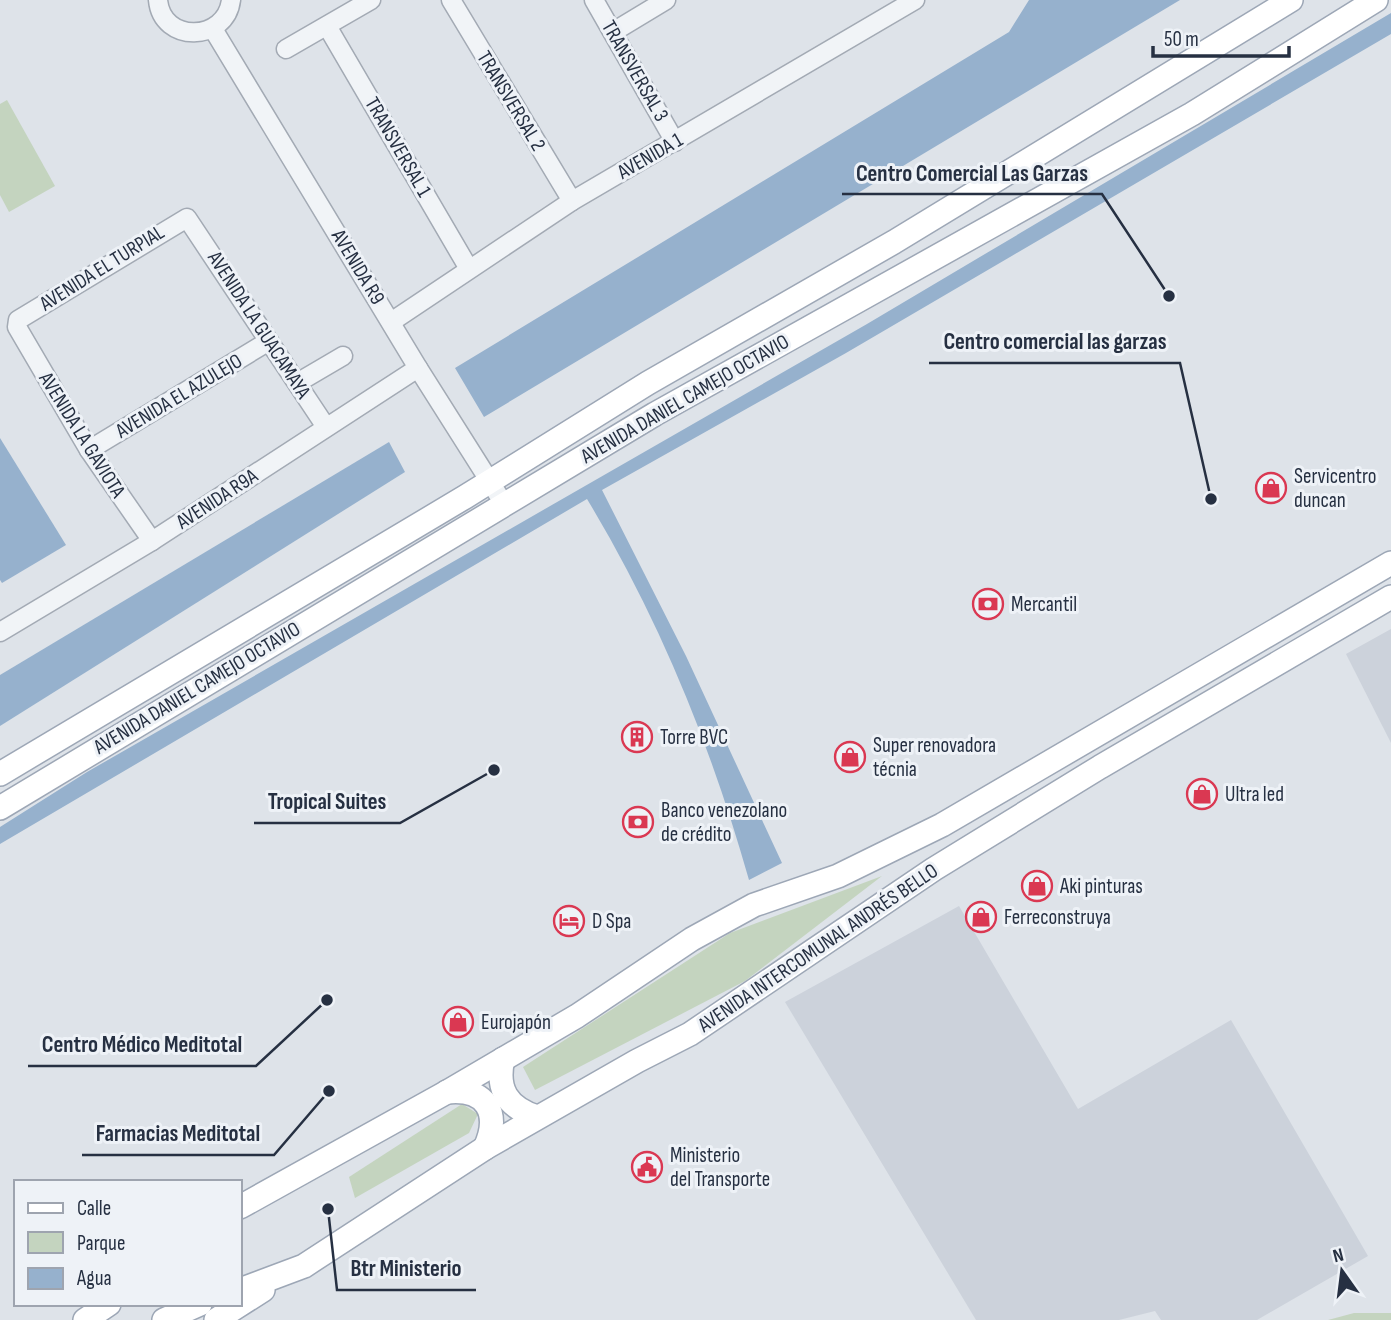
<svg xmlns="http://www.w3.org/2000/svg" width="1391" height="1320" font-family="'Sofia Sans Condensed',sans-serif">
	<style>
		.built { fill: #ccd2db }
		.green { fill: #c4d4bf }
		.water { fill: #96b1cd }
		.lines { fill: none; stroke-linecap: round; stroke-linejoin: round }
		.minor-casing { stroke: #a3aab4; stroke-width: 21 }
		.major-casing { stroke: #9da7b6; stroke-width: 26 }
		.minor { stroke: #f1f4f7; stroke-width: 18 }
		.major { stroke: #fff; stroke-width: 23 }
		.labels { text-anchor: middle; dominant-baseline: central; stroke-width: 6; stroke-linejoin: round; paint-order: stroke }
		.street-label { font-size: 21px; fill: #263042; stroke: #eef2f7 }
		.poi-label { font-size: 21px; fill: #263042; stroke: #eef2f7; text-anchor: start }
		.leader { fill: none; stroke: #263042; stroke-width: 2.5 }
		.callout-dot { fill: #263042; stroke: #eef2f7; stroke-width: 2.5 }
		.callout-label { font-size: 23px; text-anchor: middle; font-weight: bold; fill: #263042; stroke: #eef2f7; stroke-width: 6; stroke-linejoin: round; paint-order: stroke }
	</style>
	<rect width="100%" height="100%" fill="#dee3e9"/>
	<!-- built -->
	<g class="built">
		<polygon points="1391,629 1391,743 1346,654"/>
		<polygon points="959,906 1078,1109 1231,1020 1368,1256 1257,1320 1161,1320 1155,1311 1119,1320 976,1320 785,1002"/>
	</g>
	<!-- green -->
	<g class="green">
		<polygon points="7,100 55,186 9,212 0,195 0,104"/>
		<polygon points="882,876 745,981 535,1090 523,1067 730,933"/>
		<polygon points="462,1104 478,1114 469,1133 355,1198 349,1177"/>
		<polygon points="1354,1313 1391,1313 1391,1320 1328,1320"/>
	</g>
	<!-- water -->
	<g class="water">
		<polygon points="1029,0 1180,0 484,417 455,368 1009,32"/>
		<path d="M1391,13V34L846,353L602,490L686,656L782,863L749,880C711,746 659,618 587,499L0,844V827L87,772L867,324Z"/>
		<polygon points="0,438 66,545 2,583 0,580"/>
		<polygon points="389,442 405,472 0,726 0,675"/>
	</g>
	<g class="lines">
		<!-- minor casing -->
		<g class="minor-casing">
			<g id="minor">
				<path d="M158,0C162,44 226,42 231,0"/>
				<polyline points="451,0 572,201"/>
				<polyline points="594,0 675,142"/>
				<polyline points="327,26 469,269"/>
				<polyline points="213,29 418,368 504,504"/>
				<polyline points="613,32 666,0"/>
				<polyline points="286,49 371,0"/>
				<polyline points="391,322 572,201 915,0"/>
				<polyline points="297,383 343,356"/>
				<polyline points="89,450 269,341"/>
				<polyline points="152,541 89,450 17,327 18,320 187,218 326,427"/>
				<polyline points="0,632 152,541 418,368"/>
			</g>
		</g>
		<!-- major casing -->
		<g class="major-casing">
			<g id="major">
				<polyline points="0,774 465,497 648,383 894,242 1291,0"/>
				<polyline points="0,808 655,414 1192,114 1376,0"/>
				<path d="M503,1059C496,1089 507,1107 537,1117"/>
				<path d="M447,1092C486,1088 501,1112 485,1148"/>
				<polyline points="240,1207 447,1092 577,1016 692,939 754,905 838,876 942,825 1391,563"/>
				<polyline points="240,1290 304,1266 485,1148 637,1061 690,1034 934,869 1100,767 1391,597"/>
				<polyline points="85,1320 109,1304"/>
				<polyline points="164,1320 200,1304"/>
				<polyline points="216,1320 263,1290"/>
			</g>
		</g>
		<!-- minor -->
		<use href="#minor" class="minor"/>
		<!-- major -->
		<use href="#major" class="major"/>
	</g>
	<!-- icons -->
	<defs>
		<g id="shop-ring" transform="scale(1.575)"><circle r="9.5" fill="#eef2f7" stroke="#da3852" stroke-width="1.5"/><path d="M-5-2.5h2.3a2.7 3.5 0 0 1 5.4 0H5L5.5 6h-11ZM-1.5-2.5h3a1.5 2.3 0 0 0-3 0Z" fill="#da3852"/></g>
		<g id="bank-ring" transform="scale(1.575)"><circle r="9.5" fill="#eef2f7" stroke="#da3852" stroke-width="1.5"/><path d="M-6-4H6V4H-6ZM0-2.3a2.3 2.3 0 1 0 0 4.6a2.3 2.3 0 1 0 0-4.6Z" fill="#da3852"/></g>
		<g id="building-ring" transform="scale(1.575)"><circle r="9.5" fill="#eef2f7" stroke="#da3852" stroke-width="1.5"/><path d="M-4-6H4V6H1V3H-1V6H-4ZM-2.5-4.3h1.7v1.8h-1.7ZM.8-4.3h1.7v1.8H.8ZM-2.5-1h1.7V.8h-1.7ZM.8-1h1.7V.8H.8Z" fill="#da3852"/></g>
		<g id="hotel-ring" transform="scale(1.575)"><circle r="9.5" fill="#eef2f7" stroke="#da3852" stroke-width="1.5"/><path d="M-6-4.5h1.5V1H6V5H4.5V3h-9V5H-6ZM-4 0a1.8 1.8 0 1 1 3.6 0ZM.5 0V-2.5h3Q6-2.5 6 0Z" fill="#da3852"/></g>
		<g id="civic-ring" transform="scale(1.575)"><circle r="9.5" fill="#eef2f7" stroke="#da3852" stroke-width="1.5"/><path d="M-.6-6.5H3V-4.5H.6V-3L4-1V1h2V6H-6V1h2V-1L-.6-3ZM-1.2 2.5V6h2.4V2.5Z" fill="#da3852"/></g>
	</defs>
	<g fill-rule="evenodd">
		<use href="#shop-ring" x="1271" y="488"/>
		<use href="#bank-ring" x="988" y="604"/>
		<use href="#building-ring" x="637" y="737"/>
		<use href="#shop-ring" x="850" y="757"/>
		<use href="#shop-ring" x="1202" y="794"/>
		<use href="#bank-ring" x="638" y="822"/>
		<use href="#shop-ring" x="1037" y="886"/>
		<use href="#shop-ring" x="981" y="917"/>
		<use href="#hotel-ring" x="569" y="921"/>
		<use href="#shop-ring" x="458" y="1022"/>
		<use href="#civic-ring" x="647" y="1167"/>
	</g>
	<g class="labels">
		<!-- street labels -->
		<g class="street-label">
			<text transform="translate(635 71) rotate(60)">TRANSVERSAL 3</text>
			<text transform="translate(511 101) rotate(59)">TRANSVERSAL 2</text>
			<text transform="translate(398 147) rotate(60)">TRANSVERSAL 1</text>
			<text transform="translate(650 156) rotate(-30)">AVENIDA 1</text>
			<text transform="translate(358 267) rotate(59)">AVENIDA R9</text>
			<text transform="translate(102 268) rotate(-32)">AVENIDA EL TURPIAL</text>
			<text transform="translate(259 325) rotate(57)">AVENIDA LA GUACAMAYA</text>
			<text transform="translate(179 396) rotate(-31)">AVENIDA EL AZULEJO</text>
			<text transform="translate(685 399) rotate(-30)">AVENIDA DANIEL CAMEJO OCTAVIO</text>
			<text transform="translate(82 435) rotate(58)">AVENIDA LA GAVIOTA</text>
			<text transform="translate(217 499) rotate(-33)">AVENIDA R9A</text>
			<text transform="translate(197 688) rotate(-31)">AVENIDA DANIEL CAMEJO OCTAVIO</text>
			<text transform="translate(818 948) rotate(-34)">AVENIDA INTERCOMUNAL ANDRÉS BELLO</text>
		</g>
		<!-- poi labels -->
		<g class="poi-label">
			<text x="1294" y="476">Servicentro<tspan x="1294" dy="24">duncan</tspan></text>
			<text x="1011" y="604">Mercantil</text>
			<text x="660" y="737">Torre BVC</text>
			<text x="873" y="745">Super renovadora<tspan x="873" dy="24">técnia</tspan></text>
			<text x="1225" y="794">Ultra led</text>
			<text x="661" y="810">Banco venezolano<tspan x="661" dy="24">de crédito</tspan></text>
			<text x="1060" y="886">Aki pinturas</text>
			<text x="1004" y="917">Ferreconstruya</text>
			<text x="592" y="921">D Spa</text>
			<text x="481" y="1022">Eurojapón</text>
			<text x="670" y="1155">Ministerio<tspan x="670" dy="24">del Transporte</tspan></text>
		</g>
	</g>
	<!-- callouts -->
	<path class="leader" d="M1169 296L1102 194H842M1211 499L1180 363H929M494 770L400 823H254M327 1000L256 1066H28M329 1091L274 1155H82M328 1209L337 1290H476"/>
	<g class="callout-dot">
		<circle cx="1169" cy="296" r="7"/>
		<circle cx="1211" cy="499" r="7"/>
		<circle cx="494" cy="770" r="7"/>
		<circle cx="327" cy="1000" r="7"/>
		<circle cx="329" cy="1091" r="7"/>
		<circle cx="328" cy="1209" r="7"/>
	</g>
	<g class="callout-label">
		<text x="972" y="181">Centro Comercial Las Garzas</text>
		<text x="1055" y="349">Centro comercial las garzas</text>
		<text x="327" y="809">Tropical Suites</text>
		<text x="142" y="1052">Centro Médico Meditotal</text>
		<text x="178" y="1141">Farmacias Meditotal</text>
		<text x="406" y="1276">Btr Ministerio</text>
	</g>
	<!-- legend -->
	<rect x="14" y="1180" width="228" height="126" fill="#eef2f7" stroke="#9ea4af" stroke-width="2"/>
	<rect x="28" y="1203" width="35" height="10" fill="#ffffff" stroke="#9ea4af" stroke-width="2"/>
	<text x="77" y="1215" font-size="21" fill="#263042">Calle</text>
	<rect x="28" y="1232" width="35" height="21" fill="#c4d4bf" stroke="#9ea4af" stroke-width="2"/>
	<text x="77" y="1250" font-size="21" fill="#263042">Parque</text>
	<rect x="28" y="1268" width="35" height="21" fill="#96b1cd" stroke="#9ea4af" stroke-width="2"/>
	<text x="77" y="1285" font-size="21" fill="#263042">Agua</text>
	<!-- north arrow -->
	<g transform="translate(1342 1271) rotate(346)" stroke="#eef2f7" stroke-width="5" paint-order="stroke">
	<path d="M0-5L12 26L0 18L-12 26Z" fill="#263042"/>
	<text y="-10" font-size="19" font-weight="bold" text-anchor="middle" fill="#263042">N</text>
	</g>
	<!-- scale -->
	<path d="M1153 46v10h136v-10" fill="none" stroke="#263042" stroke-width="3.5"/>
	<text x="1164" y="46" font-size="21" fill="#263042" stroke="#eef2f7" stroke-width="5" paint-order="stroke">50 m</text>
</svg>
